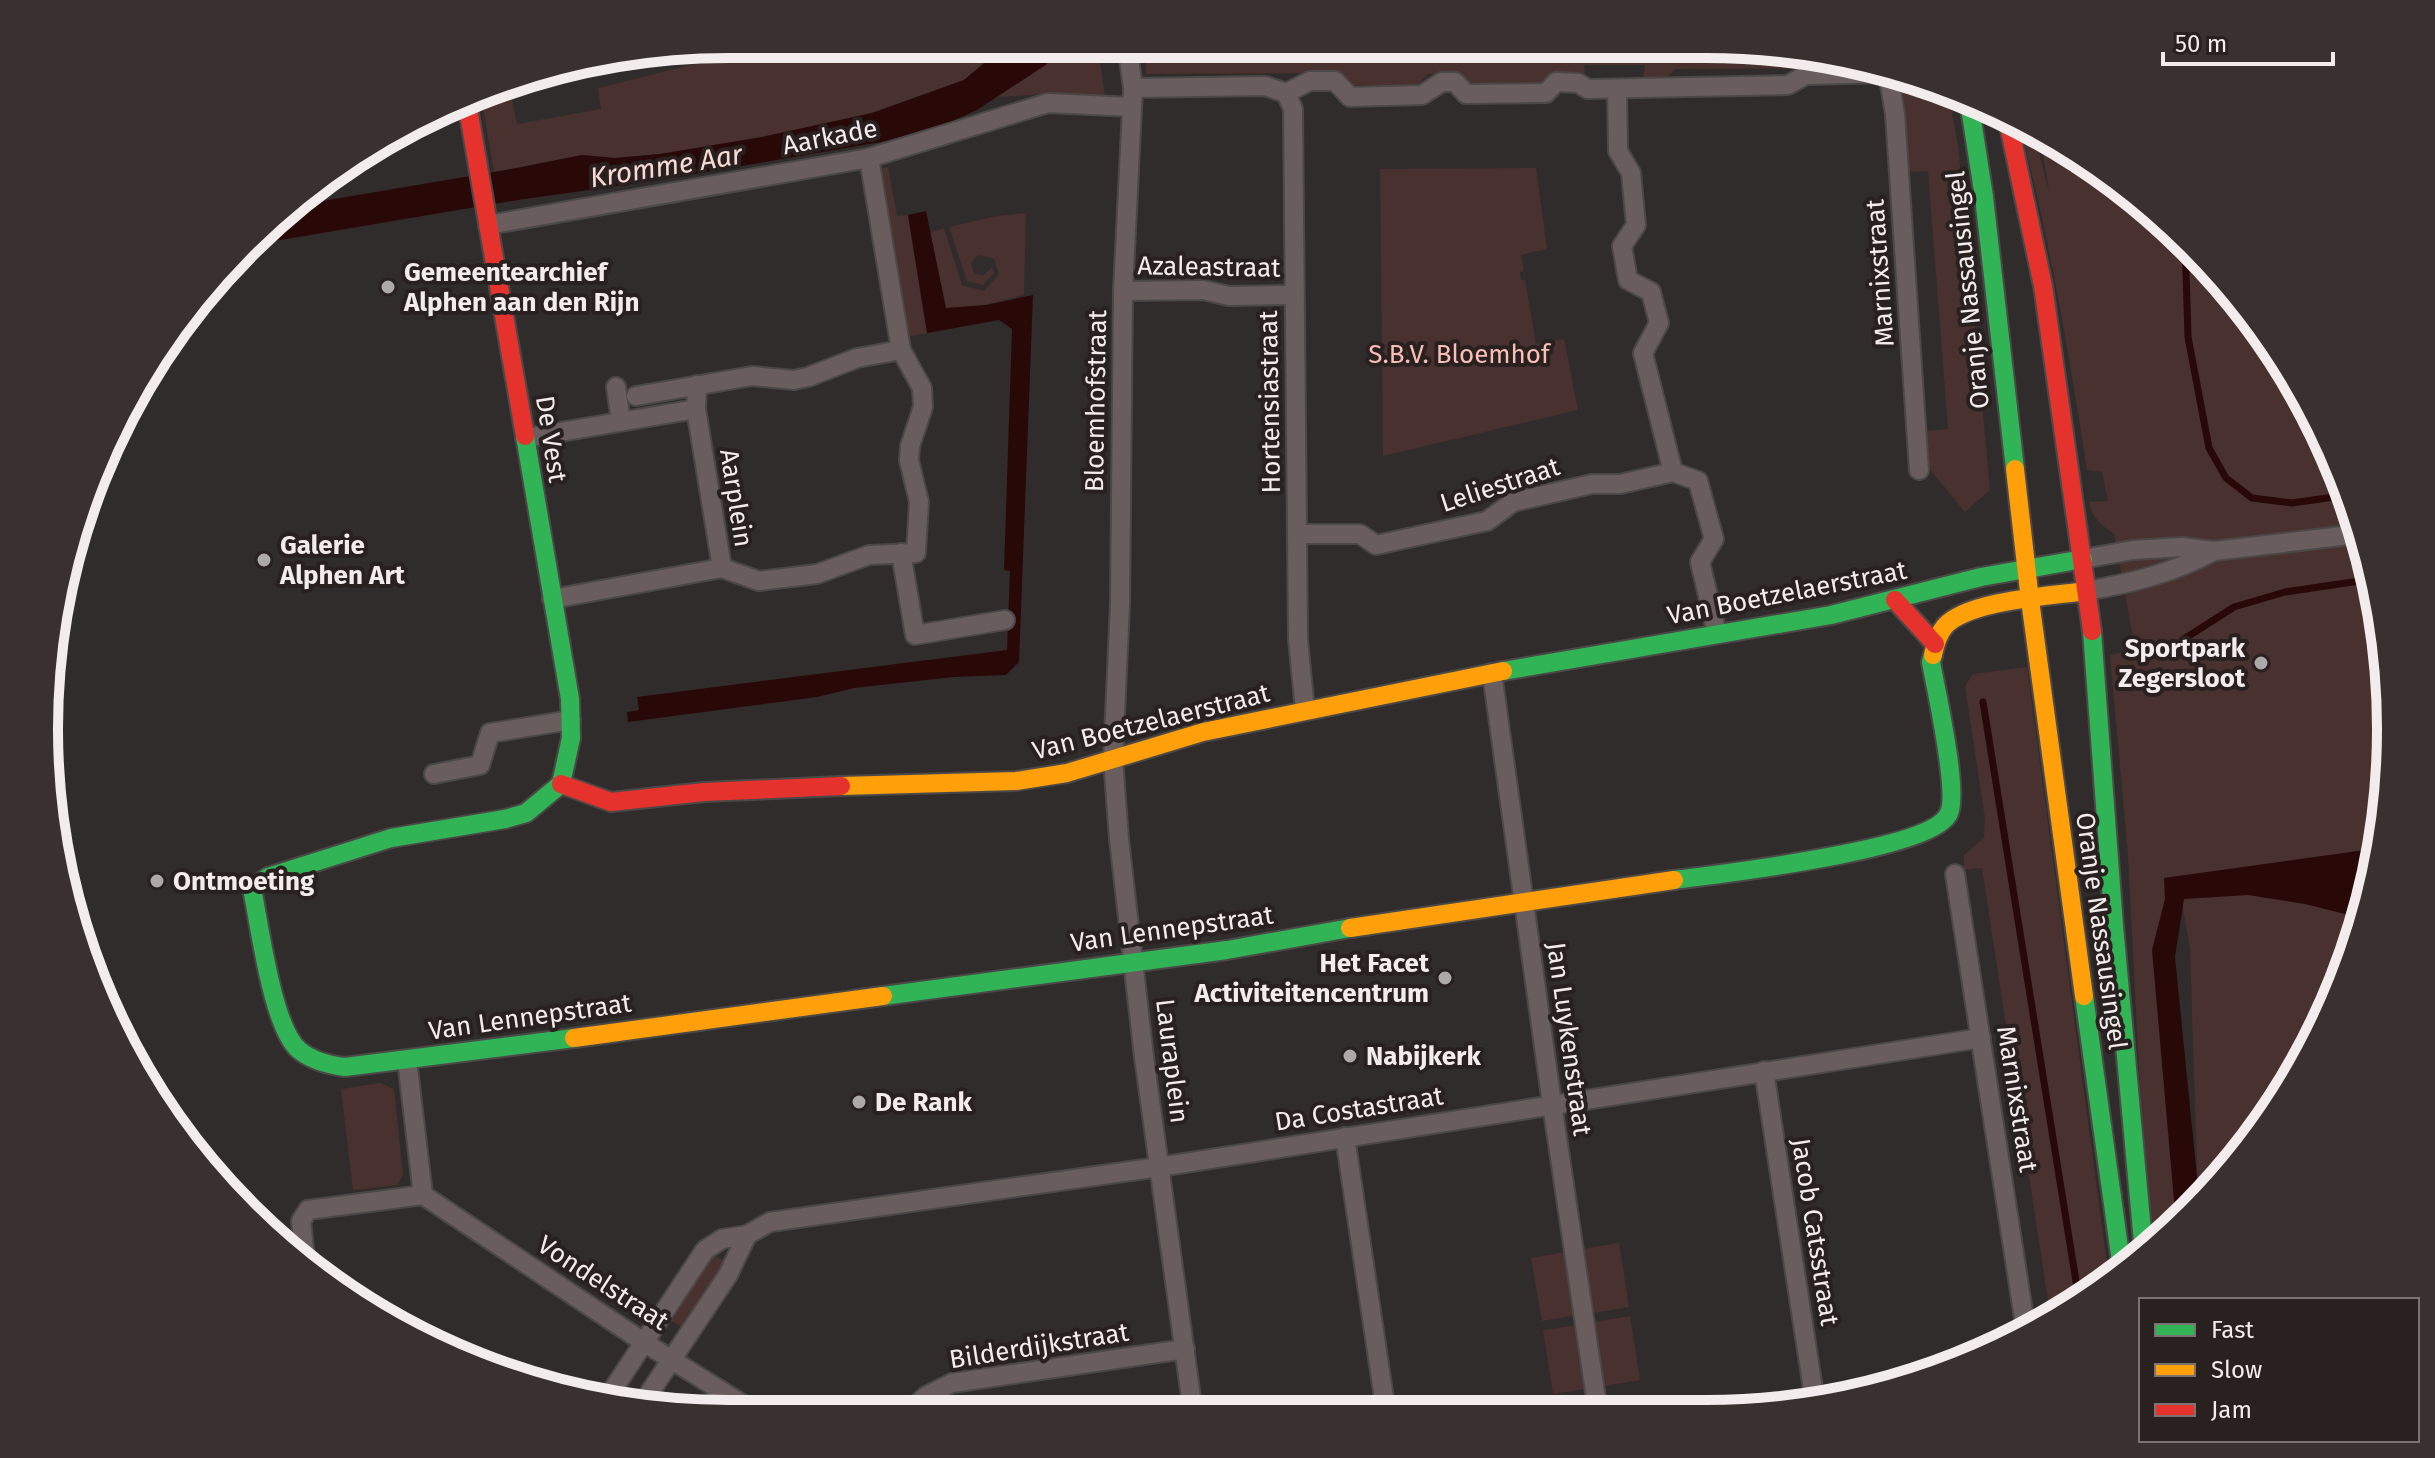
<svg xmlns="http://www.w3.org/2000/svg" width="2435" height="1458" font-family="'Fira Sans',sans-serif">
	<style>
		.green { fill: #48312e }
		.water { fill: #280908 }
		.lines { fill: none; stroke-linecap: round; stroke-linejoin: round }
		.stream { stroke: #280908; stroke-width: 7 }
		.street-casing { stroke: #4b4848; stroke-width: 22 }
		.fast-casing { stroke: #4b4848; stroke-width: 22 }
		.slow-casing { stroke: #4b4848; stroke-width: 22 }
		.jam-casing { stroke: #4b4848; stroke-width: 22 }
		.street { stroke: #695e5d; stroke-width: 18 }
		.fast { stroke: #30b455; stroke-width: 18 }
		.slow { stroke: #ff9f0a; stroke-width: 18 }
		.jam { stroke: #e5322d; stroke-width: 18 }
		.poi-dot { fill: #aea9a9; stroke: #292120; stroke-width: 3 }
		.labels { text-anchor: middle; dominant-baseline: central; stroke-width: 8; stroke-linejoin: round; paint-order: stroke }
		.street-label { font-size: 26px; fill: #f2edec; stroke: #292120 }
		.poi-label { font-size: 26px; font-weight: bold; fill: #f2edec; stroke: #292120; text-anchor: start }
		.park-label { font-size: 26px; fill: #f9beb5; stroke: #292120 }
		.water-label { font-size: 28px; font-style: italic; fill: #f9dad5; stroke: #292120 }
		.rim { fill: none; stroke: #f2edec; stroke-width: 10 }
	</style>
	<rect width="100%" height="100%" fill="#312c2c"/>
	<!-- green -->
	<g class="green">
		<polygon points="774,44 1007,44 964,80 872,113 762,137 660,154 615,158 582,155 494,172 481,95 508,81 517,124 601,109 598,88"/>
		<polygon points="1071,45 1098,45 1105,97 1064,93 996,97 1044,66"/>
		<polygon points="1145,45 1751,46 1863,68 1676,69 1662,81 1643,79 1645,65 1584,65 1585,74 1553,74 1540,86 1471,85 1460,74 1428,74 1417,85 1352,85 1340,73 1146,74"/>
		<polygon points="1896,74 1927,81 1948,91 1958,145 1990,490 1965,512 1928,467 1925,431 1948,429 1928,171 1906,172"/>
		<path d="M2020,127L2034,134L2050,195L2040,137L2087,160L2191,245L2276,349L2339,467L2378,596L2391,729L2378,863L2339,992L2275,1110L2198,1198L2190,948L2177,877L2164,878L2179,1220L2154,1247L2142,1126L2128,855L2110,655L2135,649L2114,533C2101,527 2092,516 2089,502L2108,501L2102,472L2087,470C2069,354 2050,240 2020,127Z"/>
		<polygon points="888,167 897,216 908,215 927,333 909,336 879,169"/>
		<polygon points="1536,168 1547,249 1521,255 1524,271 1520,272 1521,280 1525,280 1536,344 1564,339 1578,410 1383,456 1380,169"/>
		<polygon points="1026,213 1024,295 986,305 946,309 930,233 944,228 962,285 984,291 999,274 994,259 978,255 971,263 974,274 984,275 992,267 994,273 983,285 967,281 949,227 997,216"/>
		<polygon points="2027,667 2109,1278 2051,1320 1982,868 1964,870 1964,855 1984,838 1985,819 1965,686 1973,674"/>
		<polygon points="380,1083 394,1089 403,1175 397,1185 353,1190 341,1089"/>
		<polygon points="1619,1243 1629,1307 1593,1313 1583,1249"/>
		<polygon points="1567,1252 1577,1315 1542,1321 1531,1258"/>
		<polygon points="711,1253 725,1262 681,1327 667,1318"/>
		<polygon points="1630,1316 1640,1380 1604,1386 1594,1322"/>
		<polygon points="1579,1325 1589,1388 1553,1394 1543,1330"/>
	</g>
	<!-- water -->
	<g class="water">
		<polygon points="1007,44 1071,45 1044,66 977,110 937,128 881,142 667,179 518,200 257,244 293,206 517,168 582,155 615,158 660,154 762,137 872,113 964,80"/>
		<polygon points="926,211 946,308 986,305 1033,295 1019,662 1006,675 954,677 854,688 817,697 628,722 627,712 639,710 637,697 1007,650 1010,571 1004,570 1012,329 999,320 927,333 908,215"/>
		<polygon points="2379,848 2378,863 2361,918 2305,904 2248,895 2184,899 2175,957 2199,1197 2176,1223 2152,950 2165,899 2164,878"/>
	</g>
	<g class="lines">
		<!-- stream -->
		<g class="stream">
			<polyline points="2185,240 2188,337 2209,448 2226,478 2252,498 2292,503 2348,495"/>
			<polyline points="2184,639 2234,607 2285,592 2373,579"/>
			<polyline points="1983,702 2079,1300"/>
		</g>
		<!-- street casing -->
		<g class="street-casing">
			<g id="street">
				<polyline points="1127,45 1133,88 1123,291 1120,604 1113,759 1119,839 1144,1057 1193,1412"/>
				<polyline points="1888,73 1895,114 1919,470"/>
				<polyline points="1133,88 1265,86 1286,93 1310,81 1335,81 1350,97 1422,95 1442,82 1455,82 1466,94 1546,93 1556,82 1578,83 1588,89 1788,85 1806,75 1888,73"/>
				<polyline points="1617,89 1618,151 1631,173 1636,225 1622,246 1628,280 1651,292 1659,323 1643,353 1673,472 1698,481 1714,539 1700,562 1717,634"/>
				<polyline points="1286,93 1293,109 1298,640 1305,710"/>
				<polyline points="869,158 901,350"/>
				<polyline points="488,225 869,158 1048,103 1132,107"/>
				<polyline points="1123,291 1203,290 1229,296 1294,295"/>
				<polyline points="616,387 621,421"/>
				<polyline points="636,396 752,376 794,380 808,377 857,358 901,350 922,388 923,407 910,446 909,460 919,502 916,553 869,555 817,574 759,581 722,568"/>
				<polyline points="525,438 696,409"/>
				<polyline points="1298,534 1360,534 1376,545 1487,521 1513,502 1592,484 1620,484 1673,472"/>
				<polyline points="901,553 915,635 1005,620"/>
				<polyline points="2083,559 2133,550 2182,547 2214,551 2359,534"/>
				<path d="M2086,591C2132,583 2173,573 2214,551"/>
				<polyline points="552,599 722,568 696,409 697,385"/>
				<polyline points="1492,673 1552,1104 1598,1412"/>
				<polyline points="434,774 480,765 490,733 571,720"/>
				<polyline points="1955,874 2026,1331"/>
				<polyline points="1764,1071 1815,1402"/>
				<polyline points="1345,1137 1386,1412"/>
				<polyline points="423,1195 645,1343 755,1412"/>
				<polyline points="305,1258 301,1221 308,1210 423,1195 407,1060"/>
				<polyline points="608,1397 705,1250 722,1239 747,1235 770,1222 1159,1167 1981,1038"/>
				<polyline points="642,1404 728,1275 747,1235"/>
				<polyline points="909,1412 926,1396 952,1383 1185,1349"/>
			</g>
		</g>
		<!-- fast casing -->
		<g class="fast-casing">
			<g id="fast">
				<polyline points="1969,101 1984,197 2015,469"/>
				<polyline points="525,436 570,699 571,738 561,784"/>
				<polyline points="2092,631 2114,926 2144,1253"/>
				<polyline points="1503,671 1831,615 1981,577 2083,559"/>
				<path d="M561,784L526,813L505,819L391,838L268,877L252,889C260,926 272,1027 299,1050C312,1061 329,1065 345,1067L574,1038"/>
				<path d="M1674,880C1718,874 1934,850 1949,813C1959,791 1936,690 1931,662L1933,655"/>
				<polyline points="883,996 1227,950 1350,928"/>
				<polyline points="2084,996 2122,1269"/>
			</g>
		</g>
		<!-- slow casing -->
		<g class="slow-casing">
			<g id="slow">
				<polyline points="2015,469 2030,600 2084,996"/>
				<path d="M1933,655C1935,645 1938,634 1945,626C1969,600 2052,596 2086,591"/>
				<polyline points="841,786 1016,781 1067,773 1203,732 1503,671"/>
				<polyline points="1350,928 1674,880"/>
				<polyline points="574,1038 883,996"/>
			</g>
		</g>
		<!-- jam casing -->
		<g class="jam-casing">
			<g id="jam">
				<polyline points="467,103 525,436"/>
				<polyline points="2008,121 2043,286 2092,631"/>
				<polyline points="1895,600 1935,644"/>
				<polyline points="561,784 611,802 704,792 841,786"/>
			</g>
		</g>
		<!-- street -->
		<use href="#street" class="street"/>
		<!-- fast -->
		<use href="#fast" class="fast"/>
		<!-- slow -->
		<use href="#slow" class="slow"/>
		<!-- jam -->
		<use href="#jam" class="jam"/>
	</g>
	<!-- markers -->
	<g class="poi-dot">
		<circle cx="388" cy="287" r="8"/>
		<circle cx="264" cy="560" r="8"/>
		<circle cx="2261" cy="663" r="8"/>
		<circle cx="157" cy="881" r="8"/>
		<circle cx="1445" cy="978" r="8"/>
		<circle cx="1350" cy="1056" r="8"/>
		<circle cx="859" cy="1102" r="8"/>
	</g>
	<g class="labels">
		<!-- street labels -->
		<g class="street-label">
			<text transform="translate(830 137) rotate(-11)">Aarkade</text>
			<text transform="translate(1209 267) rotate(1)">Azaleastraat</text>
			<text transform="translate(1880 273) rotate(-94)">Marnixstraat</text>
			<text transform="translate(1968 290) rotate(-96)">Oranje Nassausingel</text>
			<text transform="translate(1096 401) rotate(-89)">Bloemhofstraat</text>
			<text transform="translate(1270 402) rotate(-91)">Hortensiastraat</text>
			<text transform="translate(551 439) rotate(81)">De Vest</text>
			<text transform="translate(1500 485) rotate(-18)">Leliestraat</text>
			<text transform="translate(736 498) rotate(81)">Aarplein</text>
			<text transform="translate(1787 593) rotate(-11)">Van Boetzelaerstraat</text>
			<text transform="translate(1151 722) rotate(-14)">Van Boetzelaerstraat</text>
			<text transform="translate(1172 929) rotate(-8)">Van Lennepstraat</text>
			<text transform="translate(2101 931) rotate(82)">Oranje Nassausingel</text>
			<text transform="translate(530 1017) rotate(-8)">Van Lennepstraat</text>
			<text transform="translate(1569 1039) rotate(82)">Jan Luykenstraat</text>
			<text transform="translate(1172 1061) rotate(83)">Lauraplein</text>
			<text transform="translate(2017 1099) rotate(81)">Marnixstraat</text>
			<text transform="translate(1359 1109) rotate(-9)">Da Costastraat</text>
			<text transform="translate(1815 1232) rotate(81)">Jacob Catsstraat</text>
			<text transform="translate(603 1283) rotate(33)">Vondelstraat</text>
			<text transform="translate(1039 1346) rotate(-9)">Bilderdijkstraat</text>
		</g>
		<!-- poi labels -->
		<g class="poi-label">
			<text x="404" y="272">Gemeentearchief<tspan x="404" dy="30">Alphen aan den Rijn</tspan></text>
			<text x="280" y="545">Galerie<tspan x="280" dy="30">Alphen Art</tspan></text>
			<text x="2245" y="648" text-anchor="end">Sportpark<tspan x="2245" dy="30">Zegersloot</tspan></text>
			<text x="173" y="881">Ontmoeting</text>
			<text x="1429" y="963" text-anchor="end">Het Facet<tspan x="1429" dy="30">Activiteitencentrum</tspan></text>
			<text x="1366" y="1056">Nabijkerk</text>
			<text x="875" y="1102">De Rank</text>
		</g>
		<!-- park labels -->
		<g class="park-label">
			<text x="1459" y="354">S.B.V. Bloemhof</text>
		</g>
		<!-- water labels -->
		<g class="water-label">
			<text transform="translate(666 166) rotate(-9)">Kromme Aar</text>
		</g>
	</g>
	<!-- crop -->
	<path d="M0 0H2435V1458H0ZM729 58H1706A671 671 0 0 1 2377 729V729A671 671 0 0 1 1706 1400H729A671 671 0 0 1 58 729V729A671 671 0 0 1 729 58Z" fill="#393130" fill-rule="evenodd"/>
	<path class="rim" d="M729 58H1706A671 671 0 0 1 2377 729V729A671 671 0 0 1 1706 1400H729A671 671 0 0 1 58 729V729A671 671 0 0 1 729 58Z"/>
	<!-- legend -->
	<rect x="2139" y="1298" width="280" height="144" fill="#292120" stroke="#797372" stroke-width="2"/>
	<rect x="2155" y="1324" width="40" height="12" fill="#30b455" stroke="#797372" stroke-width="2"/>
	<text x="2211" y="1338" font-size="24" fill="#f2edec">Fast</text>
	<rect x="2155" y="1364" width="40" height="12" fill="#ff9f0a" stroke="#797372" stroke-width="2"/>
	<text x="2211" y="1378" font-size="24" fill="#f2edec">Slow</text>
	<rect x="2155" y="1404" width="40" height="12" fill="#e5322d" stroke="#797372" stroke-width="2"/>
	<text x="2211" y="1418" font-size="24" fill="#f2edec">Jam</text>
	<!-- scale -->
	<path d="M2163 52v12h170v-12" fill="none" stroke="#f2edec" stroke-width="4"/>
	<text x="2175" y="52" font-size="24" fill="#f2edec" stroke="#292120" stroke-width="6" paint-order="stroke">50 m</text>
</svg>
